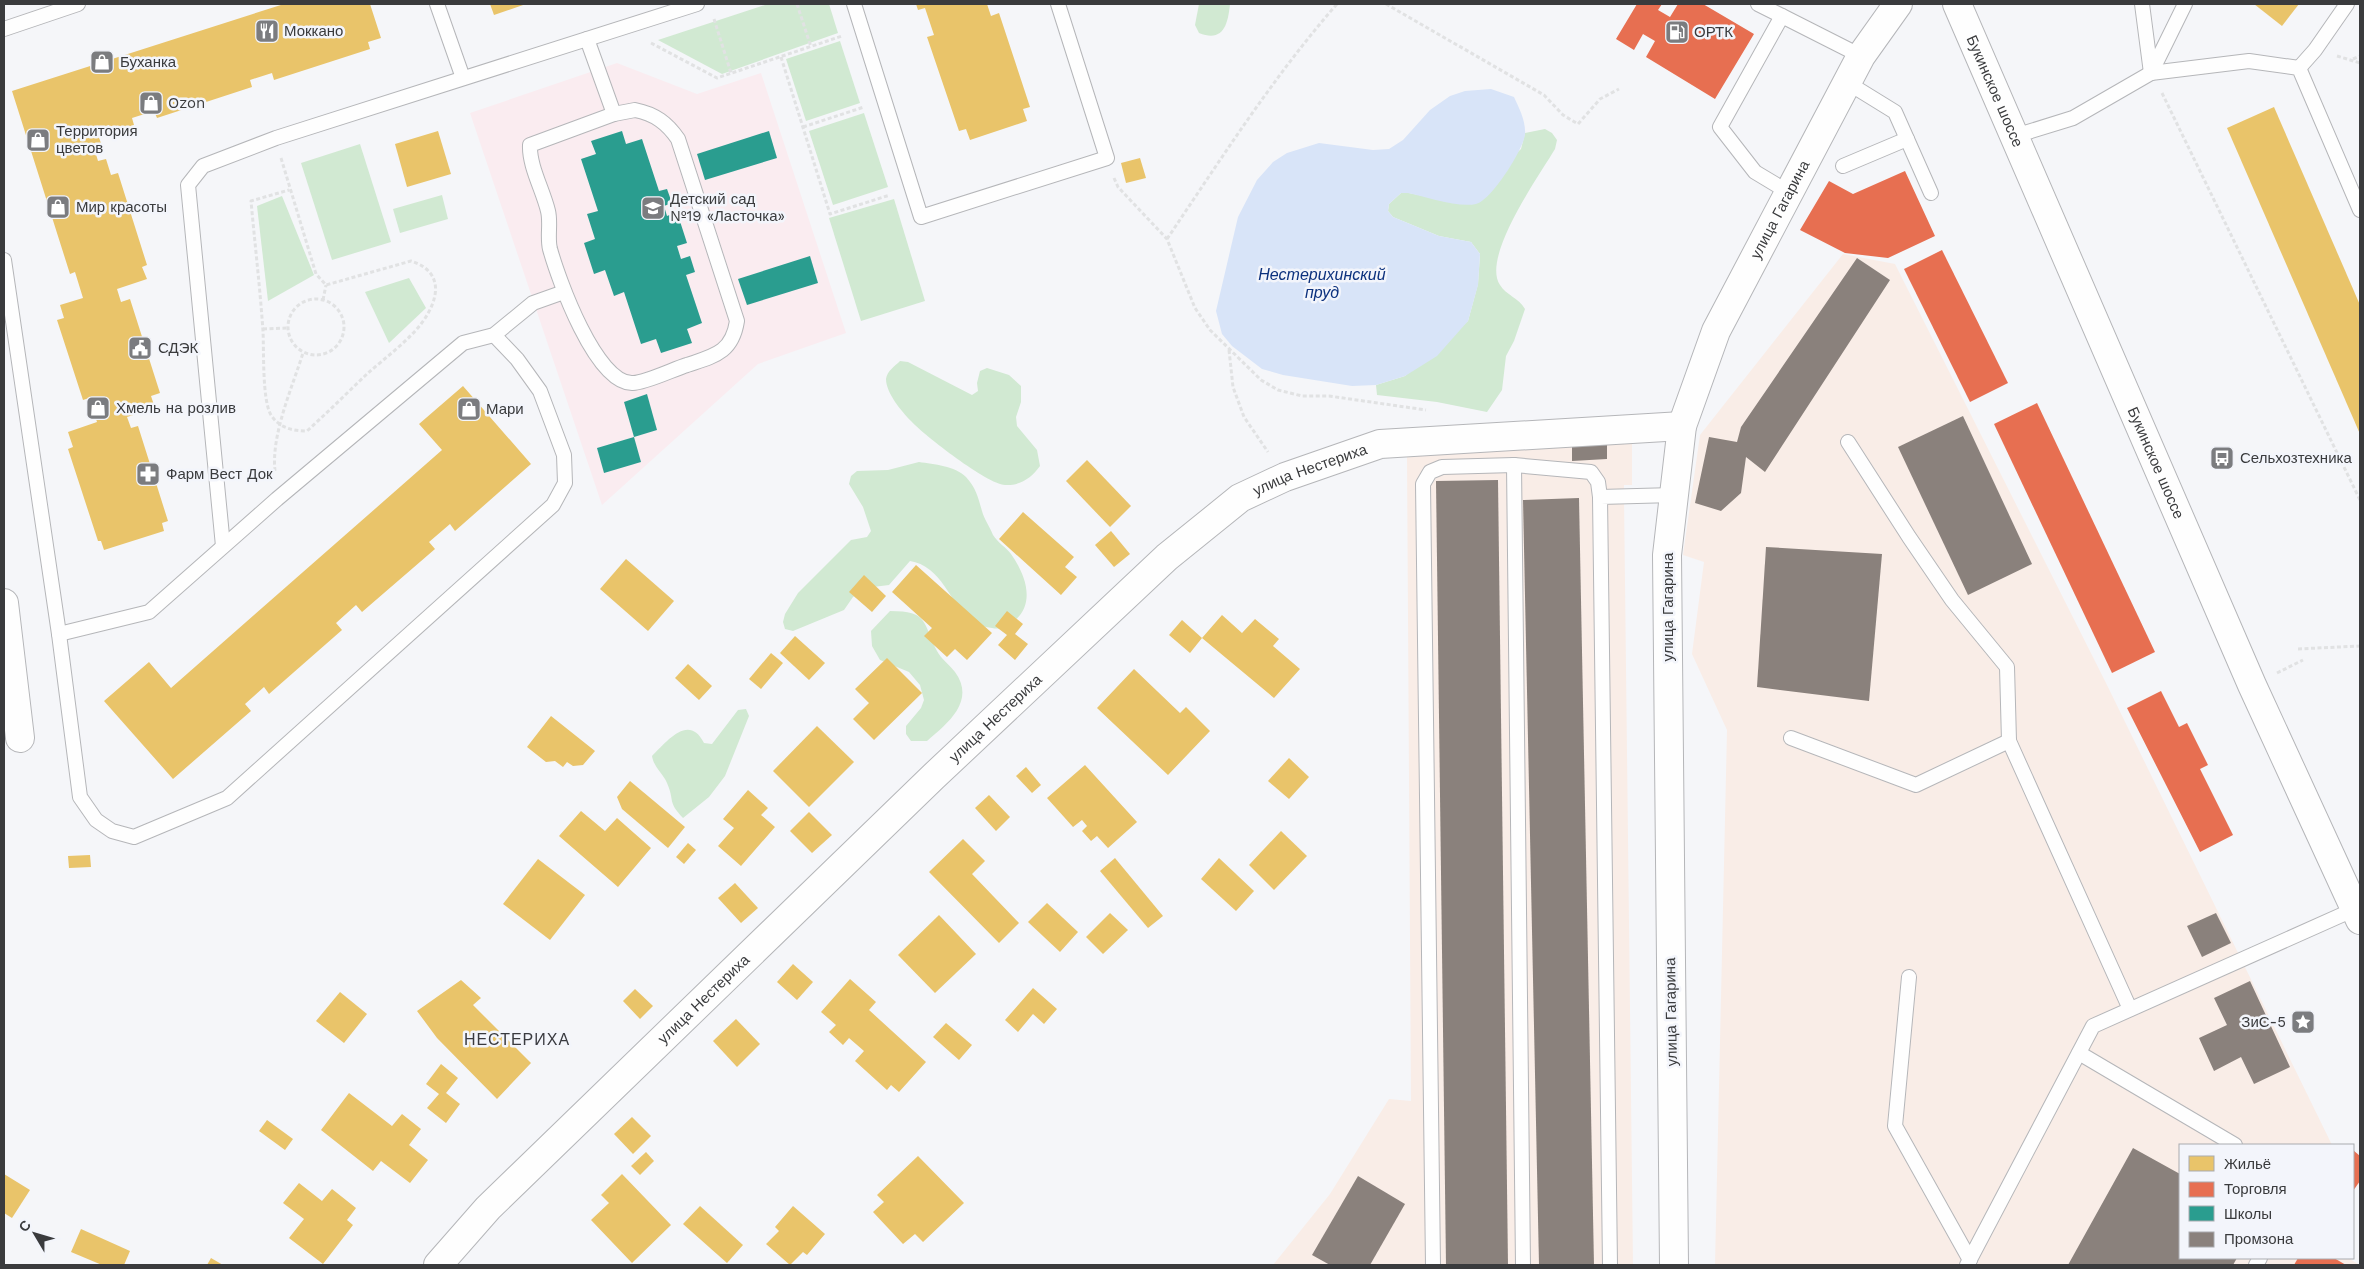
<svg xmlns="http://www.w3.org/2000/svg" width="2364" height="1269" font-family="'Work Sans',sans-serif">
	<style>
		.industrial { fill: #f9ede7 }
		.education { fill: #faecf0 }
		.green { fill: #d1e9d2 }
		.water { fill: #d8e4f8 }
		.homes { fill: #e9c46a }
		.shops { fill: #e76f51 }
		.schools { fill: #2a9d8f }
		.industry { fill: #8a817c }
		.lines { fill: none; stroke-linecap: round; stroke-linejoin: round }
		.lane-casing { stroke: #b5b6b9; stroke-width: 16 }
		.street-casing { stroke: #b5b6b9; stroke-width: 30 }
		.secondary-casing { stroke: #b5b6b9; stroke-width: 30 }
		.path { stroke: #e1e2e3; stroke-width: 3; stroke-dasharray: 4 2.5; stroke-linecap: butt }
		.lane { stroke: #fefefe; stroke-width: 14 }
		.street { stroke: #fefefe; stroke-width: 28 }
		.secondary { stroke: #fefefe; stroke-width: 28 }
		.labels { text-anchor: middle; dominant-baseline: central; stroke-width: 5; stroke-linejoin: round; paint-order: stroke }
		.poi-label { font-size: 15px; fill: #3a3b3d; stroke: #f3f5fb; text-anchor: start }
		.street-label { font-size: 15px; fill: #3a3b3d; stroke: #f3f5fb }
		.water-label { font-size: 16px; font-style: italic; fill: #0d327e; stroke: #f3f5fb }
		.neighbourhood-label { font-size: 16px; letter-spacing: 1px; fill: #393a3f; stroke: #f3f5fb }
	</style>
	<rect width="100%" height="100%" fill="#f5f6f9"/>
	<!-- industrial -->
	<g class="industrial">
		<polygon points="1843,254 1895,264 2106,683 2332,1145 2180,1145 2180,1258 2348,1258 2360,1265 1715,1265 1727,730 1692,654 1704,562 1683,555 1700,435"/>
		<polygon points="1632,440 1632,485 1624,485 1624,496 1633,1265 1273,1265 1330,1194 1389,1099 1411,1101 1407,455"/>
	</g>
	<!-- education -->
	<polygon class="education" points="617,63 697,94 761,73 846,333 758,364 602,505 470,113"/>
	<!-- green -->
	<g class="green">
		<polygon points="768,4 829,4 838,33 722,74 658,40"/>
		<path d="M1199,4H1230C1228,23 1224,43 1199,33L1195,25Z"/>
		<polygon points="840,41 860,103 806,121 786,59"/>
		<polygon points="864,113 888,187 833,205 809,131"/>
		<path d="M1545,129L1552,133L1557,140L1555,149C1539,176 1481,257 1500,285C1506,295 1519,298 1525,309L1514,341L1506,356L1502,390L1487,412L1437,402L1377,395L1376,385L1405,376L1468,321L1478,284L1480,254L1471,242L1439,236L1393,217L1388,211L1389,204L1401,193H1409L1462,204L1521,149L1525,133Z"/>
		<polygon points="360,144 391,242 332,260 301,163"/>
		<polygon points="442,195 448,219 400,233 393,209"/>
		<polygon points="282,196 314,275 268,301 257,206"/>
		<polygon points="894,199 925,301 861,321 829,218"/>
		<polygon points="409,278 426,308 389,343 365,292"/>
		<path d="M900,361L908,362L972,395L978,391L977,383L980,371L987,368L1009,375L1021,386V402L1016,417L1017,426L1037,450L1040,466C1032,477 1021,486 1005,485C987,484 925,436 911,421C902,412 886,393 886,379C887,371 895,366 900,361Z"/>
		<path d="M919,462C934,464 955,466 966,477C976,488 978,497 982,511C984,519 990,527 993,535C998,543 1006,547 1011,554C1028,578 1037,609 1007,626C1002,629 997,629 992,628C958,624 952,587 930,570C924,565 917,562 910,561L889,585L865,588L853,597L844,610L793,631L785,629L783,622L785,614L798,593L851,540L867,537L871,531L863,507L849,484L851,476L857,471L888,470Z"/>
		<path d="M890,611C929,611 922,622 937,651C941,659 949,664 955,672C976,701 948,723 927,741H911L906,734V726L921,708L924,700L920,685L909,672L880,660L872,646L871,631Z"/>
		<path d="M746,709L749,716L725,776L709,797L683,818C667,801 675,801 667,783C663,773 654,768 652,756C667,741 689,713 704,743L712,744L738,710Z"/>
	</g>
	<!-- water -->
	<path class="water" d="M1491,89L1514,97C1519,108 1526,121 1525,134C1524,149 1491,201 1476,204C1458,208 1427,197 1408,193H1401L1389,204L1388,211L1393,217L1439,236L1471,242L1480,254L1478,285L1468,321L1437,356L1405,376L1376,385L1352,386L1283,375L1262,369L1232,346L1222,334L1216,311L1238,217L1257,180L1273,162L1287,153L1319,143L1373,150L1389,149L1403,140L1430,110L1450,96L1465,91Z"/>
	<!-- homes -->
	<g class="homes">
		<polygon points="284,4 370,4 381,38 368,42 370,49 274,80 272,73 250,80 252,87 157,118 154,111 132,118 134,125 111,132 109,125 96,129 103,149 95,151 98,161 106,159 111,175 118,173 147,265 142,267 147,279 117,289 121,302 130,299 160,393 151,396 155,408 127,417 131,428 138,426 168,521 162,523 164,531 104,550 101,541 98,541 68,449 73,447 68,432 97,422 89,398 83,400 57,320 64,318 60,305 83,298 75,272 70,274 12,91"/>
		<polygon points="490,4 526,4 494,15"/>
		<polygon points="916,4 987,4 991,16 999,13 1030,107 1023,109 1027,121 970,140 966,129 959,131 927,37 934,35 925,8 918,10"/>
		<polygon points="2254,4 2299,4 2282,26"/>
		<polygon points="2274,107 2360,305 2360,434 2227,128"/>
		<polygon points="438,131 451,174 407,187 395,144"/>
		<polygon points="1140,158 1146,178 1126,183 1121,163"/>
		<polygon points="463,386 531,464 455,531 450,524 429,542 435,549 362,612 356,605 336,623 342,630 269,694 264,687 245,704 251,711 173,779 104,701 149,662 171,688 376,508 442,450 419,424"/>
		<polygon points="1087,460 1131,506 1110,527 1066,481"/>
		<polygon points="1023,512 1074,557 1065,567 1077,577 1061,595 999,539"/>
		<polygon points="1111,531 1130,554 1114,567 1095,545"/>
		<polygon points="626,559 674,601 648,631 600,589"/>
		<polygon points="916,565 992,633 967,660 955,649 947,657 924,636 932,628 892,592"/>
		<polygon points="864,575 886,596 872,612 849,592"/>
		<polygon points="1007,611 1023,624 1015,634 1028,644 1015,660 998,645 1007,635 995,626"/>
		<polygon points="1222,615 1242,633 1255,619 1279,639 1273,646 1300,669 1274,698 1202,638"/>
		<polygon points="1182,620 1202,638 1190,653 1169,635"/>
		<polygon points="795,636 825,663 809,680 780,653"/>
		<polygon points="771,653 783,663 761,689 749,679"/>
		<polygon points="887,658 922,693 874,740 853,719 869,703 855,689"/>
		<polygon points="688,664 712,686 699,700 675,678"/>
		<polygon points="1134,669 1180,713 1186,707 1210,731 1168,775 1097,708"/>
		<polygon points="551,716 595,751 583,765 573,766 567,762 563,767 555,761 546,762 527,747"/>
		<polygon points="817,726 854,762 809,807 773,771"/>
		<polygon points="1289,758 1309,777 1289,799 1268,781"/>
		<polygon points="1085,765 1137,822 1108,848 1097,836 1091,841 1082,831 1087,826 1082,820 1073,827 1047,798"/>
		<polygon points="1026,767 1041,785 1032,793 1016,776"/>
		<polygon points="630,781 685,827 668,848 622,809 617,797"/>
		<polygon points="748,790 768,808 761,815 775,827 741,866 718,846 734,828 723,819"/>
		<polygon points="989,795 1010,817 996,831 975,808"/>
		<polygon points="581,811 605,831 617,818 651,848 618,887 559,836"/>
		<polygon points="809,812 832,835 812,853 790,831"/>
		<polygon points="1281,831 1307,856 1274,890 1249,865"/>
		<polygon points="963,839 985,861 972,874 1019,923 999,943 929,872"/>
		<polygon points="688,843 696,850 684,864 676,857"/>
		<polygon points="90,855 91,867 69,868 68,856"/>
		<polygon points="1115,858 1163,916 1148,928 1100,871"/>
		<polygon points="1219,858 1254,891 1236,911 1201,879"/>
		<polygon points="538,859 585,895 550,940 503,904"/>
		<polygon points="735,883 758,908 741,923 718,898"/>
		<polygon points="1047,903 1078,932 1060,952 1028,922"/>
		<polygon points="1110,913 1128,930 1103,954 1086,937"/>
		<polygon points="939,915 976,954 935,993 898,955"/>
		<polygon points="793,964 813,982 797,1000 777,982"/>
		<polygon points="850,979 876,1002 869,1010 926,1062 899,1092 891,1085 887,1090 855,1061 864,1051 849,1038 843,1045 829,1032 836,1025 821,1012"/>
		<polygon points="461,980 481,998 473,1005 531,1063 497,1099 437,1038 417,1011"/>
		<polygon points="1033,988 1057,1009 1044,1024 1033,1014 1018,1032 1005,1020"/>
		<polygon points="635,989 653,1006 640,1019 623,1001"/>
		<polygon points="340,992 367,1014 344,1043 316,1021"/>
		<polygon points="736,1019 760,1044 737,1067 713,1041"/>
		<polygon points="946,1023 972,1045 959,1060 933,1037"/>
		<polygon points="441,1064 458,1078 446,1093 460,1104 446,1123 427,1108 439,1094 426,1084"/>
		<polygon points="349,1093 392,1126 402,1114 421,1129 409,1145 428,1160 410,1183 381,1161 373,1171 321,1130"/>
		<polygon points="632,1117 651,1136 633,1154 614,1134"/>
		<polygon points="267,1120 293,1139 285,1150 259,1131"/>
		<polygon points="646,1152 654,1161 640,1175 631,1166"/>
		<polygon points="918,1156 964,1203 923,1242 915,1234 903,1244 873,1212 884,1202 877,1195"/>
		<polygon points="4,1174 30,1190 12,1218 4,1213"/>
		<polygon points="622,1174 671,1225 632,1263 591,1220 609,1203 601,1195"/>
		<polygon points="299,1183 322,1201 332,1189 356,1208 347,1220 353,1225 323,1264 289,1238 304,1219 283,1203"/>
		<polygon points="700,1206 743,1245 727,1263 683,1224"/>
		<polygon points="793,1206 825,1234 807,1255 803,1252 790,1265 766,1244 779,1231 775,1227"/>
		<polygon points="81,1229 130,1251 124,1265 102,1265 71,1252"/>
		<polygon points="211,1258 223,1265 207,1265"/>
	</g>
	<!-- shops -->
	<g class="shops">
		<polygon points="1637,4 1662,4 1658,10 1670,17 1678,4 1703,4 1754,34 1715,99 1646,57 1655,41 1643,34 1634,50 1616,39"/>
		<polygon points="1905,171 1935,236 1888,258 1845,253 1800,230 1829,181 1853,194"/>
		<polygon points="1942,250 2008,383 1970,402 1904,269"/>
		<polygon points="2037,403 2155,652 2112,673 1994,424"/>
		<polygon points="2161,691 2179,727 2187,723 2208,765 2200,769 2233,835 2200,852 2127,708"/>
		<polygon points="2353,1150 2360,1156 2360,1181 2353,1191"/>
		<polygon points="2298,1258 2334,1258 2346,1265 2294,1265"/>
	</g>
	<!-- schools -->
	<g class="schools">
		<polygon points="622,131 626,144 642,139 659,191 667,189 672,203 664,206 667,216 677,212 687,243 677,246 681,259 690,256 695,272 686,275 702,323 687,329 692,343 661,353 656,339 641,344 624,292 614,296 605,270 594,274 584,243 595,239 587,214 598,211 581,159 596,154 591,141"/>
		<polygon points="769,131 777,158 705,180 697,154"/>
		<polygon points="810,256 818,283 747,305 738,279"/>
		<polygon points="647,394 657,430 634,437 624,402"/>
		<polygon points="634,437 641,462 604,473 597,448"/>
	</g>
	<!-- industry -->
	<g class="industry">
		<polygon points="1857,258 1890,280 1765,472 1746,457 1741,493 1721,511 1695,503 1709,437 1737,442 1741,427"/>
		<polygon points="1963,416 2032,564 1968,595 1898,447"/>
		<polygon points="1607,442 1607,459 1572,461 1572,443"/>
		<polygon points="1498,480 1508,1265 1446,1265 1436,481"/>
		<polygon points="1579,498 1594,1265 1539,1265 1523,500"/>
		<polygon points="1766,547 1882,554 1869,701 1757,687"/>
		<polygon points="2216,913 2231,943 2202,957 2187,926"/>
		<polygon points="2250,981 2290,1067 2254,1084 2241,1057 2214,1071 2199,1038 2227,1025 2214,998"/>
		<polygon points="2133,1148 2180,1174 2180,1258 2237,1258 2233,1265 2068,1265"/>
		<polygon points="1358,1176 1405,1204 1370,1265 1330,1265 1312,1255"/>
	</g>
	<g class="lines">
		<!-- lane casing -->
		<g class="lane-casing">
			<g id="lane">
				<polyline points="437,4 463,78"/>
				<polyline points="854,4 921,217 1107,158 1058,4"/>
				<polyline points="1758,4 1782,16"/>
				<polyline points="2142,4 2151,73"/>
				<polyline points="4,29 78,4"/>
				<polyline points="587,39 614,114"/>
				<polyline points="2299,68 2315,50 2347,4"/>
				<polyline points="2151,73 2185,4"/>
				<polyline points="1848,83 1895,112 1931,193"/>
				<path d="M635,110C655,114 667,123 678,139L737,321C732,353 714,356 687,365C674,369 645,383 633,383C596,385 558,278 550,249C547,237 551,223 548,211C543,190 529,166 530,145L614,114Z"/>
				<polyline points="2015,136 2073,118 2151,73 2249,61 2299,68 2360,210"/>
				<polyline points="1843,166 1907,139"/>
				<polyline points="1790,193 1755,172 1720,127 1782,16 1861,56"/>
				<polyline points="4,260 59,634 80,797 96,820 112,831 134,837 227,798 553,505 565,483 564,455 540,391 517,359 494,335"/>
				<polyline points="1848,442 1909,537 1952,600 2007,667 2009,741 2130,1009"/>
				<polyline points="1514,465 1523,1265"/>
				<polyline points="223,546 188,185 203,166 276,138 697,4"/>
				<polyline points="59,634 149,612 277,499 463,343 494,335 533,303 564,292"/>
				<polyline points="1791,738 1916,785 2009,741"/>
				<polyline points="1909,977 1895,1126 1970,1260"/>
				<polyline points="2079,1053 2235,1145"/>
				<polyline points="1433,1265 1423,484 1430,472 1442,467 1514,465 1591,472 1598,482 1600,497"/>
				<polyline points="1610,1265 1600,497 1674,495"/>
				<polyline points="1967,1265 2093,1026 2355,909"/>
				<polyline points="2256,1265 2260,1258"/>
			</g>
		</g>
		<!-- street casing -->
		<g class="street-casing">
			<g id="street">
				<polyline points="4,603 20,738"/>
				<path id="s1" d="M438,1265L488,1208L933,777L1167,557L1240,498L1285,477L1380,444L1682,426"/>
			</g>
		</g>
		<!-- secondary casing -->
		<g class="secondary-casing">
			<g id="secondary">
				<path id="s2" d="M1957,4L2252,685L2360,920"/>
				<path id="s3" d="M1674,1265L1667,555L1682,426L1716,331L1861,56L1898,4"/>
			</g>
		</g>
		<!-- path -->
		<g class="path">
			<polyline points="797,4 811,47"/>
			<polyline points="1386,4 1544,95 1563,115 1578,124 1600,99 1619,89"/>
			<polyline points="714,19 731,73"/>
			<polyline points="651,43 717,78 842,36"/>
			<polyline points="2337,56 2360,63"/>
			<polyline points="781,57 830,214 890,195"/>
			<polyline points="2353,59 2360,56"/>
			<polyline points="2162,93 2360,500"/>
			<polyline points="803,127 864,107"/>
			<path d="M281,158L316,274L326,285L411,261C445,272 439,300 421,324C409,340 384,359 368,373C348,392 328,412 307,431C293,431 279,428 271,415C262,400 264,350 263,331C260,288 255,245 251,201L289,190"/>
			<polyline points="1114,178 1118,187 1167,239 1195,308 1210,330 1261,380 1278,390 1302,396 1329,396 1426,410"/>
			<path d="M1167,239C1221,159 1273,77 1337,4"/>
			<circle cx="316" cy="327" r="28"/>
			<polyline points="323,300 326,285"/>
			<polyline points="263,329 288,328"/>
			<polyline points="1229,350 1233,387 1244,417 1268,452"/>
			<path d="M275,471C271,435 292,388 303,353"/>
			<polyline points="2298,649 2360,646"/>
			<polyline points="2277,673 2303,660"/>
		</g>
		<!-- lane -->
		<use href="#lane" class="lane"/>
		<!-- street -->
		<use href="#street" class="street"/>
		<!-- secondary -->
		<use href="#secondary" class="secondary"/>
	</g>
	<!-- icons -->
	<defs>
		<g id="restaurant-square" transform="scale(1.25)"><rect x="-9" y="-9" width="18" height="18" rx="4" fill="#7b7c7f" stroke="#f3f5fb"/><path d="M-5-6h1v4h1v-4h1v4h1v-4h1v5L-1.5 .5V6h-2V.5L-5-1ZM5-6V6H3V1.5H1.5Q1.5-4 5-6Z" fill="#fff"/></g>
		<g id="fuel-square" transform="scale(1.25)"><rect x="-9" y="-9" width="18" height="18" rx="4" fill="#7b7c7f" stroke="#f3f5fb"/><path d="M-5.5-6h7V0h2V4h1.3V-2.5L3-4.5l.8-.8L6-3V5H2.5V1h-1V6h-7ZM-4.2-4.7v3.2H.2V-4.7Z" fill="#fff"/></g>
		<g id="shop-square" transform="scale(1.25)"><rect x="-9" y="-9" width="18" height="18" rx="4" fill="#7b7c7f" stroke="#f3f5fb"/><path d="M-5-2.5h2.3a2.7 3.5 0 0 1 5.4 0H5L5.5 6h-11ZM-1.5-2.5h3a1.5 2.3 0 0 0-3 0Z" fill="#fff"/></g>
		<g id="school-square" transform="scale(1.25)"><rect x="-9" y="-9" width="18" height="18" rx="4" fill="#7b7c7f" stroke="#f3f5fb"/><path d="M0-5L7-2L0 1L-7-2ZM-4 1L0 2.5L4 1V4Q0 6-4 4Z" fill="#fff"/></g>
		<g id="civic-square" transform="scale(1.25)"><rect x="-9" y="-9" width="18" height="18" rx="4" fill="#7b7c7f" stroke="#f3f5fb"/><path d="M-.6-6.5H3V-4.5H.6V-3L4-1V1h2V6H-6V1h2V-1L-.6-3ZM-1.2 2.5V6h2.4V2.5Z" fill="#fff"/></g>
		<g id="bus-square" transform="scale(1.25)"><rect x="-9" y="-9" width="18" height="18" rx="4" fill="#7b7c7f" stroke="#f3f5fb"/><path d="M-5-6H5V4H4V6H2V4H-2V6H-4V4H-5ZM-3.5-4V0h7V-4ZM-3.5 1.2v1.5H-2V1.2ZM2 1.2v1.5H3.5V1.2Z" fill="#fff"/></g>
		<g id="pharmacy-square" transform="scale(1.25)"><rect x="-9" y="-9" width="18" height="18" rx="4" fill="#7b7c7f" stroke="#f3f5fb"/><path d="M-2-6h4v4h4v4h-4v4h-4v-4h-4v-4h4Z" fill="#fff"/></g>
		<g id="sight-square" transform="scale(1.25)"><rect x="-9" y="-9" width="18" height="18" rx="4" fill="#7b7c7f" stroke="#f3f5fb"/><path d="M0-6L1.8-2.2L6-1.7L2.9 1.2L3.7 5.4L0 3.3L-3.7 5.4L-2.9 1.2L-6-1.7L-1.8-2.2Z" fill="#fff"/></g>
	</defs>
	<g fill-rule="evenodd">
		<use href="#restaurant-square" x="267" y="31"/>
		<use href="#fuel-square" x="1677" y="32"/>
		<use href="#shop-square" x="102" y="62"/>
		<use href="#shop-square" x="151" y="103"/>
		<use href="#shop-square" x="38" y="140"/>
		<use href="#shop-square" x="58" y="207"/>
		<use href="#school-square" x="653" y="208"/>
		<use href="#civic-square" x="140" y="348"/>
		<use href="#shop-square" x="98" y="408"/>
		<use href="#shop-square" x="469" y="409"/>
		<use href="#bus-square" x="2222" y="458"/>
		<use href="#pharmacy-square" x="148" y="474"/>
		<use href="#sight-square" x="2303" y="1022"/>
	</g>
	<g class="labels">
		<!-- poi labels -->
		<g class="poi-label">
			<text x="284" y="31">Моккано</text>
			<text x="1694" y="32">ОРТК</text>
			<text x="120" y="62">Буханка</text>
			<text x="168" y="103">Ozon</text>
			<text x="56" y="131">Территория<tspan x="56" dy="17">цветов</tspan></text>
			<text x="670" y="199">Детский сад<tspan x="670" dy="17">№19 «Ласточка»</tspan></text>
			<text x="76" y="207">Мир красоты</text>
			<text x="158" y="348">СДЭК</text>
			<text x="116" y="408">Хмель на розлив</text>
			<text x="486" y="409">Мари</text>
			<text x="2240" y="458">Сельхозтехника</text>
			<text x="166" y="474">Фарм Вест Док</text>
			<text x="2286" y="1022" text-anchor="end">ЗиС-5</text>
		</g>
		<!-- street labels -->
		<g class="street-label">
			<text stroke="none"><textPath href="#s2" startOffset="95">Букинское шоссе</textPath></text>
			<text stroke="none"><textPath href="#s3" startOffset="1078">улица Гагарина</textPath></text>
			<text stroke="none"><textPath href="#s2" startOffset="500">Букинское шоссе</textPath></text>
			<text stroke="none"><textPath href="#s1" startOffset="1186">улица Нестериха</textPath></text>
			<text transform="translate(1668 607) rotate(-90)">улица Гагарина</text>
			<text stroke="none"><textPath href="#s1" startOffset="781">улица Нестериха</textPath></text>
			<text stroke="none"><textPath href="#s1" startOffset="376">улица Нестериха</textPath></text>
			<text transform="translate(1671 1012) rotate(-91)">улица Гагарина</text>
		</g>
		<!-- water labels -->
		<g class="water-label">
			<text x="1322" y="274">Нестерихинский<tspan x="1322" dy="18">пруд</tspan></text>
		</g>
		<!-- neighbourhood labels -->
		<g class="neighbourhood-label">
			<text x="517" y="1039">НЕСТЕРИХА</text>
		</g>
	</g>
	<!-- border -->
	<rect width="2364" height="1269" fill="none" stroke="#3a3b3d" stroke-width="10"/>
	<!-- legend -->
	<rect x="2179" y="1144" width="175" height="115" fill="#f3f5fb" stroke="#a9abaf"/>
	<rect x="2189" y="1156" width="25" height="15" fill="#e9c46a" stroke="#a9abaf"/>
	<text x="2224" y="1169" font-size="15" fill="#3a3b3d">Жильё</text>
	<rect x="2189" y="1182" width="25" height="15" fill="#e76f51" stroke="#a9abaf"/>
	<text x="2224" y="1194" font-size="15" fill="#3a3b3d">Торговля</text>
	<rect x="2189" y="1206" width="25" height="15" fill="#2a9d8f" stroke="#a9abaf"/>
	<text x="2224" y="1219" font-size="15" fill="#3a3b3d">Школы</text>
	<rect x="2189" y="1232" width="25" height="15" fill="#8a817c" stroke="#a9abaf"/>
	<text x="2224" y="1244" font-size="15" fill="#3a3b3d">Промзона</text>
	<!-- north arrow -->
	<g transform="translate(35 1234) rotate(308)" stroke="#f3f5fb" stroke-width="4" paint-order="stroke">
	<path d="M0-4L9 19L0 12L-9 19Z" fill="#3a3b3d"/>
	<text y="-8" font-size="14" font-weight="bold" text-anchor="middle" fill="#3a3b3d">С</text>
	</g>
</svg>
